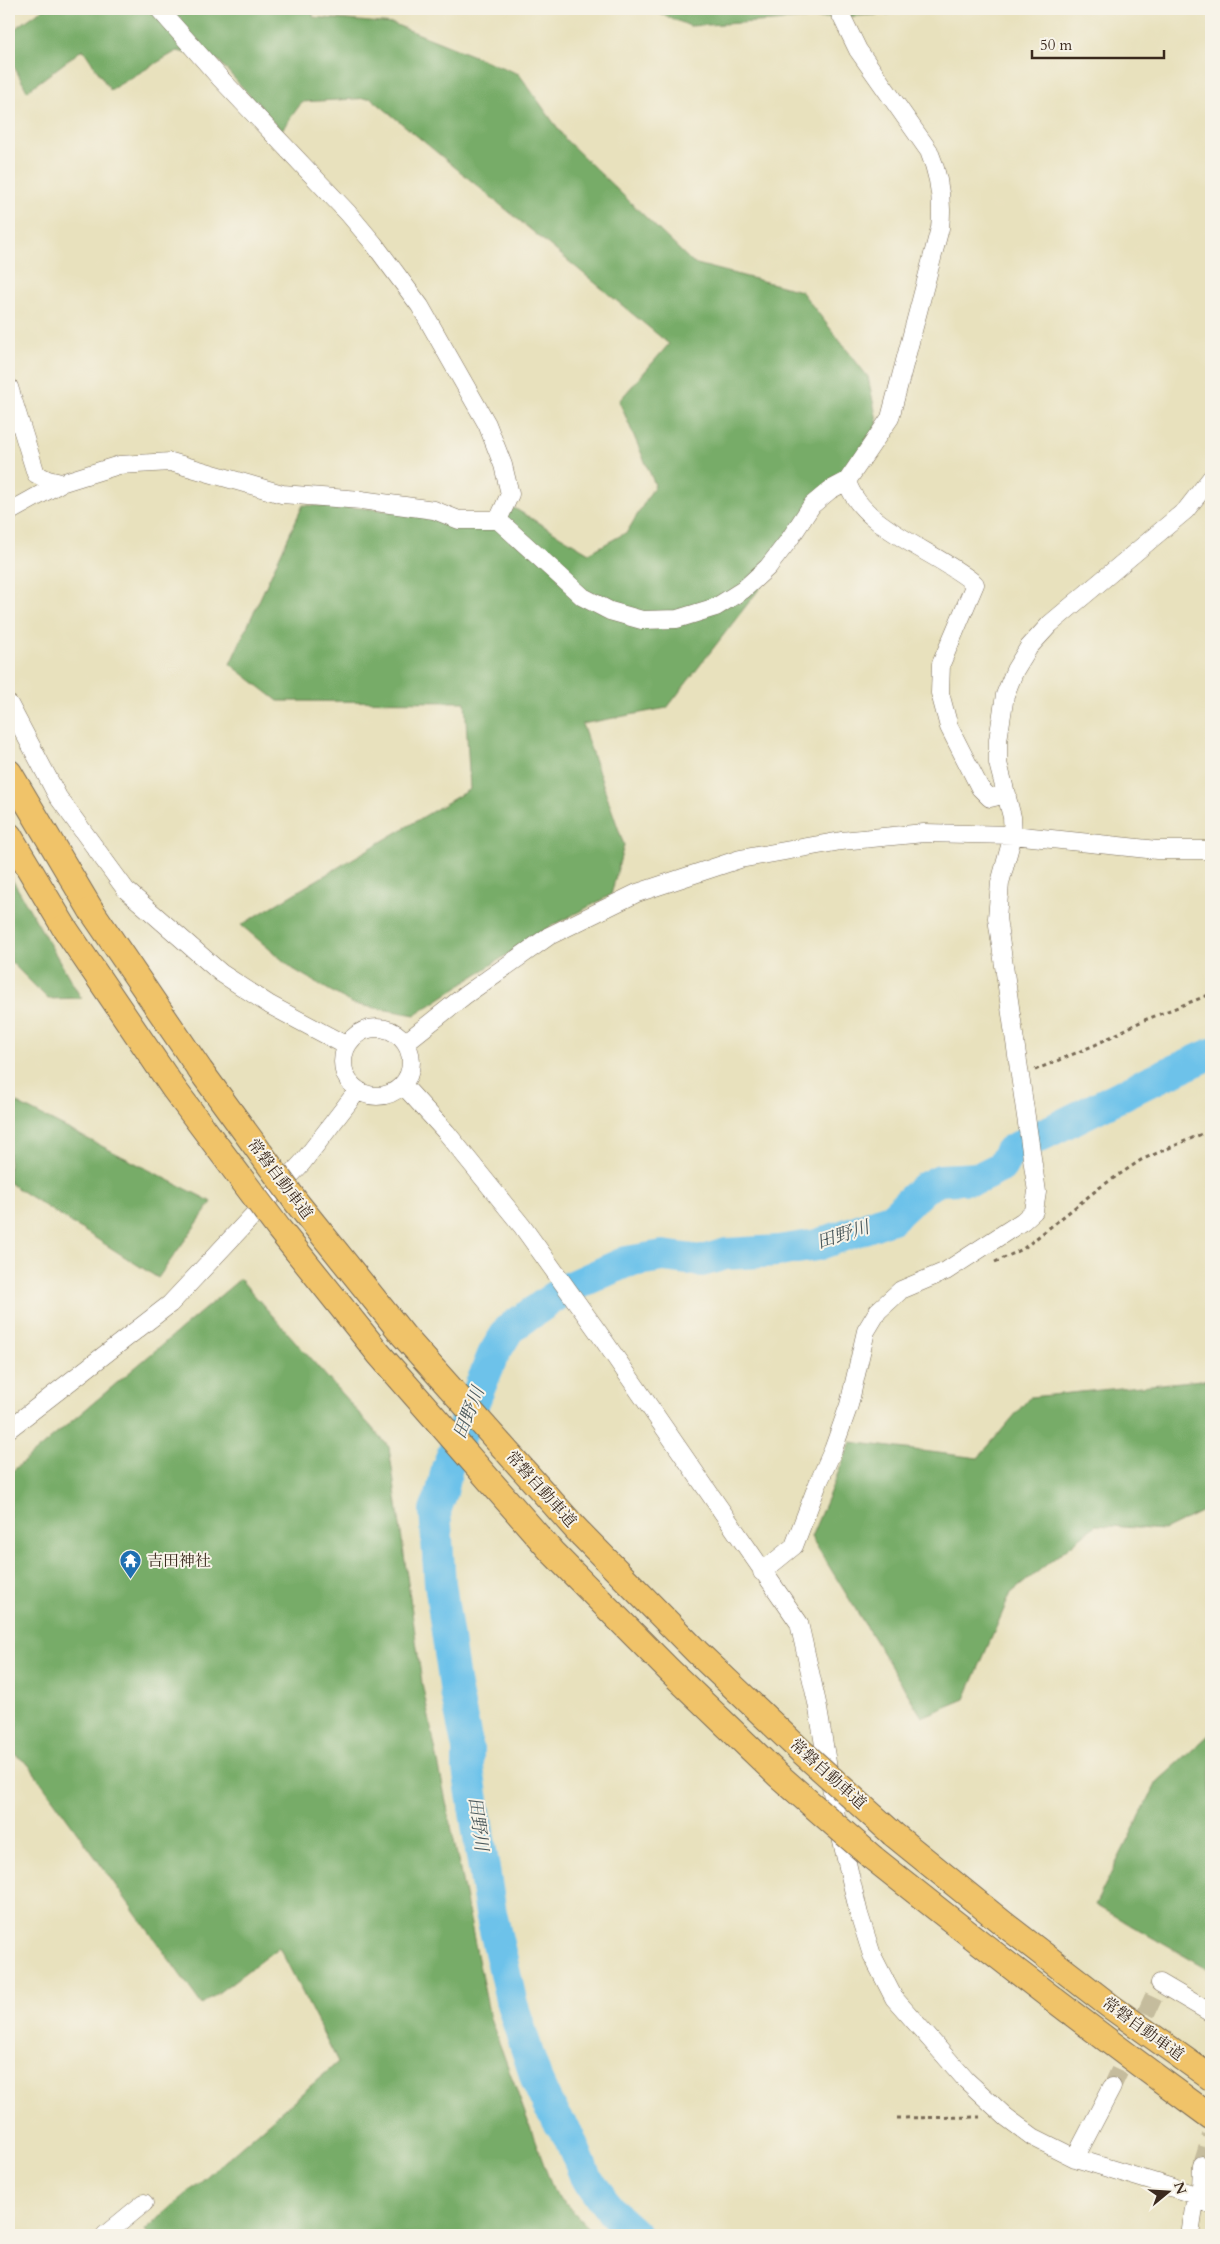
<svg xmlns="http://www.w3.org/2000/svg" width="1220" height="2244" font-family="Cardo,'Noto Serif JP',serif">
	<style>
		.forest { fill: #77ac68; stroke: #596b43 }
		.lines { fill: none; stroke-linecap: round; stroke-linejoin: round }
		.river { stroke: #6dc2ea; stroke-width: 32 }
		.minor-tunnel { stroke: #c5bc9d; stroke-width: 18; stroke-dasharray: 18 9; stroke-linecap: butt }
		.minor-casing { stroke: #786a56; stroke-width: 19 }
		.highway-casing { stroke: #786a56; stroke-width: 27 }
		.path { stroke: #786a56; stroke-width: 3; stroke-dasharray: 4 4; stroke-linecap: butt }
		.minor { stroke: #fff; stroke-width: 18 }
		.highway { stroke: #f0c369; stroke-width: 25 }
		.highway-bridge-casing { stroke: #786a56; stroke-width: 27; stroke-linecap: butt }
		.highway-bridge { stroke: #f0c369; stroke-width: 25 }
		.labels { text-anchor: middle; dominant-baseline: central; stroke-width: 4; stroke-linejoin: round; paint-order: stroke }
		.street-label { font-size: 16px; fill: #3b2a1e; stroke: #f7f3e8 }
		.poi-label { font-size: 16px; fill: #3b2a1e; stroke: #f7f3e8; text-anchor: start }
		.water-label { font-size: 18px; font-style: italic; fill: #4a585b; stroke: #f7f3e8 }
	</style>
	<rect width="100%" height="100%" fill="#f7f3e8"/>
	<filter id="ink" filterUnits="userSpaceOnUse"><feTurbulence type="fractalNoise" baseFrequency=".02" numOctaves="2"/><feDisplacementMap in="SourceGraphic" scale="10" xChannelSelector="R" yChannelSelector="G"/><feConvolveMatrix kernelMatrix="1 2 1 2 8 2 1 2 1" color-interpolation-filters="sRGB"/></filter>
	<filter id="wash" filterUnits="userSpaceOnUse"><feTurbulence type="fractalNoise" baseFrequency=".0096" numOctaves="4" result="noise"/><feDisplacementMap in="SourceGraphic" scale="20" xChannelSelector="R" yChannelSelector="G"/><feGaussianBlur stdDeviation="1.12" result="paint"/><feColorMatrix in="noise" values="0 0 0 0 0 0 0 0 0 0 0 0 0 0 0 0 0 1.4 0 .05"/><feComposite in="paint" operator="in"/></filter>
	<g filter="url(#wash)">
		<rect width="100%" height="100%" fill="#e8e1bd"/>
		<!-- forest -->
		<path class="forest" d="M43 9H313V17L394 24 519 74 566 140 693 263 801 291 868 377 879 430 846 477 667 708 582 724 624 845 611 895 546 929 415 1015 353 1004 293 969 241 925 470 789 465 702 278 701 230 664 303 505 362 508 430 515 489 528 514 508 589 553 627 532 655 485 619 401 669 344 371 98 302 102 281 131 218 60 177 51 110 90 83 49 27 91 9 57V33Z
			M649 9H902L889 14 690 26Z
			M9 874 81 998H82L48 999 9 960Z
			M9 1099 212 1202 158 1278 9 1183Z
			M240 1279 389 1447 422 1683 490 2018 554 2192 596 2235H149L145 2230 338 2062 279 1947 202 2005 28 1764 9 1750V1474Z
			M1211 1379V1507L1164 1530 1096 1525 1011 1593 965 1699 922 1717 811 1537 851 1442 978 1458 1030 1397Z
			M1211 1733V1971L1095 1905 1157 1782Z"/>
		<g class="lines">
			<!-- river -->
			<path class="river" d="M636 2235 617 2218 586 2178 570 2139 548 2105 537 2081 512 2004 491 1913 468 1769V1749L455 1687 440 1583 435 1511 442 1492 447 1468 493 1355 509 1329 566 1289 626 1262 663 1256 702 1261 726 1254 778 1251 817 1245 892 1218 924 1188 940 1180 979 1178 1001 1167 1010 1151 1146 1083 1211 1054"/>
		</g>
	</g>
	<g filter="url(#ink)">
		<g class="lines">
			<!-- minor-tunnel -->
			<path class="minor-tunnel" d="M1112 2087 1160 1983
				M1202 2165 1211 2136"/>
			<defs>
				<path id="minor" d="M159 9 220 78 348 213 374 244 420 306 487 424 503 465 510 494 498 520
					M9 387 36 474 48 480 61 483
					M847 481C860 528 939 552 975 584L941 664 940 693 949 727 980 788 990 798 1007 794
					M9 512 61 483 119 465 171 462 282 494 361 500 434 510 459 520H498L583 597 610 611 642 620 677 619 716 607 743 590 768 567 789 540 812 505 830 490 847 481 890 418 940 228C943 202 939 175 929 151L858 50 838 9
					M9 704 58 797 126 890 221 973 270 1005 347 1046
					M343 1062a34 34 0 1 1 68 0a34 34 0 1 1-68 0Z
					M405 1043 464 996 549 936 637 893 740 859 841 841 924 833 1013 835 1157 850H1211
					M403 1085 446 1132 522 1226 598 1332 799 1623 817 1703 836 1816 859 1914 872 1955 894 1998 966 2080 1006 2117 1033 2137 1075 2158 1196 2195 1211 2205
					M9 1429 170 1304 302 1163 358 1090
					M762 1572 794 1546 817 1486 833 1450 849 1405 866 1331 878 1311 901 1290 946 1271 1023 1221 1034 1211 1037 1192 997 918 1000 883 1013 835 1012 817 998 763V740L1005 695 1015 670 1029 647 1050 624 1186 510 1211 478
					M1160 1983 1211 2013
					M1075 2158 1112 2087
					M105 2235 144 2203
					M1190 2235 1196 2195 1201 2189 1202 2165"/>
				<path id="highway" d="M9 772 91 910
					M9 835 64 927
					M893 1834 1004 1924 1110 2006 1211 2078
					M873 1858C984 1947 1096 2033 1211 2117"/>
			</defs>
			<!-- minor casing -->
			<use href="#minor" class="minor-casing"/>
			<!-- highway casing -->
			<use href="#highway" class="highway-casing"/>
			<!-- path -->
			<path class="path" d="M1035 1070 1095 1045 1142 1021 1211 994
				M995 1262 1023 1249 1099 1188 1141 1160 1211 1130
				M897 2118 980 2117"/>
			<!-- minor -->
			<use href="#minor" class="minor"/>
			<!-- highway -->
			<use href="#highway" class="highway"/>
			<defs>
				<path id="highway-bridge" d="M91 910 200 1070 297 1203 403 1335 576 1529 697 1652 802 1752 893 1834
					M64 927 174 1089 279 1229 379 1354 552 1552 669 1670 778 1775 873 1858"/>
			</defs>
			<!-- highway-bridge casing -->
			<use href="#highway-bridge" class="highway-bridge-casing"/>
			<!-- highway-bridge -->
			<use href="#highway-bridge" class="highway-bridge"/>
		</g>
	</g>
	<!-- icons -->
	<defs>
		<symbol id="temple-pin" viewBox="-11 -11 22 30"><path d="M0 17L-7.5 6A9.5 9.5 0 1 1 7.5 6Z" fill="#1f6fb2" stroke="#f7f3e8"/><path d="M0-6L5-2H3V0L6.5 2.5H4V6H1.5V3h-3V6H-4V2.5H-6.5L-3 0V-2H-5Z" fill="#fff"/></symbol>
	</defs>
	<g fill-rule="evenodd">
		<use href="#temple-pin" x="118" y="1548" width="25" height="34"/>
	</g>
	<g class="labels">
		<!-- street labels -->
		<g class="street-label">
			<text transform="translate(280 1179) rotate(53)">常磐自動車道</text>
			<text transform="translate(541 1489) rotate(48)">常磐自動車道</text>
			<text transform="translate(828 1774) rotate(42)">常磐自動車道</text>
			<text transform="translate(1143 2029) rotate(36)">常磐自動車道</text>
		</g>
		<!-- poi labels -->
		<g class="poi-label">
			<text x="147" y="1561">吉田神社</text>
		</g>
		<!-- water labels -->
		<g class="water-label">
			<text transform="translate(843 1235) rotate(-18)">田野川</text>
			<text transform="translate(469 1413) rotate(-68)">田野川</text>
			<text transform="translate(478 1824) rotate(83)">田野川</text>
		</g>
	</g>
	<!-- margin -->
	<rect width="1220" height="2244" fill="none" stroke="#f7f3e8" stroke-width="30"/>
	<!-- north arrow -->
	<g transform="translate(1168 2192) rotate(72)" stroke="#f7f3e8" stroke-width="4" paint-order="stroke">
	<path d="M0-4L9 19L0 12L-9 19Z" fill="#3b2a1e"/>
	<text y="-8" font-size="14" font-weight="bold" text-anchor="middle" fill="#3b2a1e">N</text>
	</g>
	<!-- scale -->
	<path d="M1032 50v8h132v-8" fill="none" stroke="#3b2a1e" stroke-width="2.5"/>
	<text x="1040" y="50" font-size="15" fill="#3b2a1e" stroke="#f7f3e8" stroke-width="4" paint-order="stroke">50 m</text>
</svg>
